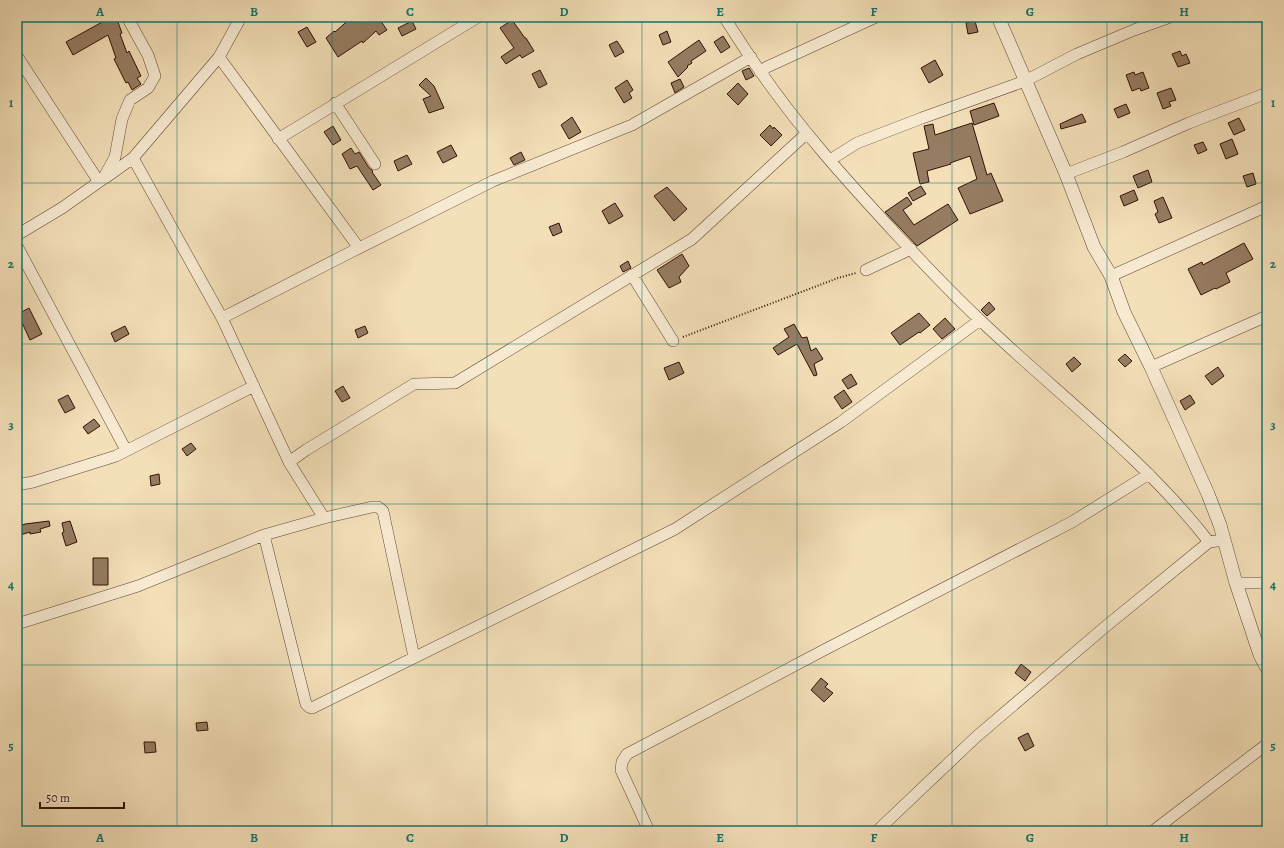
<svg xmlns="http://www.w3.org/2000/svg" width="1284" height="848" font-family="Alegreya,serif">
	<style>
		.building { fill: #967c62; stroke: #311105 }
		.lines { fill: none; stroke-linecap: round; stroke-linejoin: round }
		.minor-casing { stroke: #624432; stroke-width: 12 }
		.tertiary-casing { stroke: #624432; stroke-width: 14 }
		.path { stroke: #311105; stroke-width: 2; stroke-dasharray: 1 2; stroke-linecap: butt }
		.minor { stroke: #f7ead1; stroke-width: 11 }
		.tertiary { stroke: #f7ead1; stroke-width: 13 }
		.grid { fill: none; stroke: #0f766e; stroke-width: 1; stroke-opacity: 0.55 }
		.neatline { fill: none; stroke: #0f766e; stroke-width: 1.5 }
		.grid-label { font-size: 13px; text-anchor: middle; font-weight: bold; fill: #0f766e }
	</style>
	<rect width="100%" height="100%" fill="#f3dfb8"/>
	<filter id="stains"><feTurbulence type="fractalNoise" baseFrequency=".005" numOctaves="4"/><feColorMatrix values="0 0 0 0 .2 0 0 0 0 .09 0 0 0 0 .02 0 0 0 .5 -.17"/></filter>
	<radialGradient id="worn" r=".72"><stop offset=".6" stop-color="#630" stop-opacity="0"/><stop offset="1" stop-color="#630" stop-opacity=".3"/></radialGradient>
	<!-- building -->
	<path class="building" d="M101 17H116L122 33 120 34 127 53 129 51 141 76 137 78 141 84 132 90 128 82 126 83 114 59 116 58 108 35 73 55 66 42 104 21Z
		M352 17H374L378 21 380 20 387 30 379 35 376 31 363 43 362 41 338 57 326 38 334 31 335 32Z
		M512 20 525 38H526L534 51 522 58 520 55 506 64 501 57 514 48 500 28Z
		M412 21 416 29 402 36 398 28Z
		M975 21 978 32 968 34 966 23Z
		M307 27 316 42 307 47 298 32Z
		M667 31 671 42 663 45 659 35Z
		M723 36 730 47 721 53 714 42Z
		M699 40 706 51 691 61 692 63 687 66 688 67 678 77 668 62Z
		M617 41 624 52 615 57 609 45Z
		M1180 51 1182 56 1186 54 1190 63 1178 67 1172 54Z
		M935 60 943 75 929 83 921 68Z
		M749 68 754 76 746 80 742 71Z
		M540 70 547 84 539 88 532 74Z
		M1134 72 1135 75 1143 72 1149 88 1141 91 1140 88 1132 91 1126 75Z
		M426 78 434 86 444 108 429 113 423 99 431 96 419 85Z
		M680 79 684 87 675 93 671 83Z
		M627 80 633 90 629 93 632 98 624 103 615 88Z
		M738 83 748 94 738 105 727 94Z
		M1171 88 1176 100 1169 102 1171 106 1163 109 1157 93Z
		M994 103 999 116 974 125 970 111Z
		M1126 104 1130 113 1118 118 1114 109Z
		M1082 114 1086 122 1061 129 1060 124Z
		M572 117 581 132 569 139 561 125Z
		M1239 118 1245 130 1234 135 1228 123Z
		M972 123 987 175 991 173 1003 201 970 214 958 188 977 179 970 156 950 163 951 164 927 171 929 182 920 184 913 153 929 149 924 126 933 124 935 135Z
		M770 125 773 129 774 127 782 135 771 146 760 135Z
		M333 126 341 140 333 145 324 132Z
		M1232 139 1238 154 1226 159 1220 144Z
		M1203 142 1207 150 1198 154 1194 145Z
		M451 145 457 156 443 163 437 152Z
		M351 148 355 154 359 152 369 168 373 171 372 172 381 185 373 190 357 166 350 169 342 154Z
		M521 152 525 160 514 165 510 158Z
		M407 155 412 164 398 171 394 161Z
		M1148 170 1152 182 1138 188 1133 176Z
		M1253 173 1256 184 1247 187 1243 176Z
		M921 186 926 194 913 201 908 193Z
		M667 187 687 209 674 221 654 196Z
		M1134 190 1138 200 1124 206 1120 196Z
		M907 197 912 204 903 210 914 225 948 204 958 220 917 246 885 212Z
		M1163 197 1172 218 1159 223 1155 214 1158 212 1154 201Z
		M615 203 623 216 609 224 602 211Z
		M559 223 562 232 553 236 549 227Z
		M1244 243 1253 259 1226 273 1230 282 1216 289 1215 288 1201 295 1188 269 1202 262 1203 265Z
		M682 254 689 266 679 277 681 282 669 288 657 270Z
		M628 261 631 268 623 272 620 266Z
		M989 302 995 309 987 316 981 310Z
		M29 308 42 334 30 340 18 314Z
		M919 313 930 325 920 333 919 332 900 345 891 333Z
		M945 318 955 329 942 339 933 329Z
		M794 324 802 338 807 337 811 351 816 348 823 359 814 364 817 375 814 376 797 344 778 355 773 348 789 337 784 329Z
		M125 326 129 334 115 342 111 333Z
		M365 326 368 333 358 338 355 330Z
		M1125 354 1132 361 1125 367 1118 360Z
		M1074 357 1081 364 1072 372 1066 364Z
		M679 362 684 373 669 380 664 368Z
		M1218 367 1224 376 1212 385 1205 376Z
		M851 374 857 384 848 389 842 380Z
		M343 386 350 398 342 402 335 391Z
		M844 390 852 402 842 409 834 397Z
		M68 395 75 408 65 413 58 400Z
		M1190 395 1195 403 1185 410 1180 401Z
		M94 419 100 426 88 434 83 427Z
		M191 443 196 449 187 456 182 449Z
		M159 474 160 484 151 486 150 476Z
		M49 521 50 526 40 529 41 532 30 534V532L17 536V527L25 524Z
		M70 521 77 542 66 546 62 533 64 532 62 523Z
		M93 558H108V585H93Z
		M1021 664 1031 672 1025 681 1015 673Z
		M821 678 828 684 825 687 833 693 824 702 811 690Z
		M207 722 208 730 197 731 196 723Z
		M1028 733 1034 746 1025 751 1018 738Z
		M144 742H155L156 752 145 753Z"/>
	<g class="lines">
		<defs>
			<path id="minor" d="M724 17C736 35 747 53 760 71 800 129 848 182 896 234 923 263 950 292 979 319 1056 393 1143 457 1209 542L1224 540
				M17 56 99 182
				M219 57 359 248
				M760 72 767 67 876 17
				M335 103 375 164
				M278 139 478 17
				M133 158 222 318 289 462 324 518
				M830 160 857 143 922 118 1025 81 1077 54 1134 30 1170 17
				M1066 174 1123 152 1189 123 1267 93
				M105 178 133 158 219 57 241 17
				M17 235 62 208 103 179 115 157 122 119 130 100 148 88 155 76 148 55 127 17
				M17 246 126 450
				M866 270 911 249
				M632 275 673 341
				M1111 276 1267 206
				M222 318 349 253 493 181 632 125 751 57
				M1151 367 1267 316
				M289 462 306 450 414 384 455 383 692 239 807 133
				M17 485 33 482 116 456 254 386
				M264 535 306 704 309 707 312 708 675 529 841 422 980 320
				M1236 583H1267
				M17 624 138 586 264 535 324 518 372 507H378L383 511 414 657
				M649 831 621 770 622 762 627 754 824 650 1072 522 1149 474
				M877 831 976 737 1105 627 1209 542
				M1153 831 1267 744"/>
			<path id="tertiary" d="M998 17 1066 174 1094 247 1111 276 1124 312 1151 367 1208 494 1220 525 1236 583 1260 655 1267 668"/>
		</defs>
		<!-- minor casing -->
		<use href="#minor" class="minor-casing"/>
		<!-- tertiary casing -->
		<use href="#tertiary" class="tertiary-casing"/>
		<!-- path -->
		<path class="path" d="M683 337 838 278 856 273"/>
		<!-- minor -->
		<use href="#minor" class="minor"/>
		<!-- tertiary -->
		<use href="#tertiary" class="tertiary"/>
	</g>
	<!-- grid -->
	<path class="grid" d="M177 17V831M332 17V831M487 17V831M642 17V831M797 17V831M952 17V831M1107 17V831M17 183H1267M17 344H1267M17 504H1267M17 665H1267"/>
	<!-- margin -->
	<rect width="1284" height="848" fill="none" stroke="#f3dfb8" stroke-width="44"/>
	<!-- scale -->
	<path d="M40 802v6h84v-6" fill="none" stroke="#311105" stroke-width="2"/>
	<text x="46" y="802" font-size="12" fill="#311105" stroke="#f7ead1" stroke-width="3" paint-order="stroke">50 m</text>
	<rect x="22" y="22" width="1240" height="804" class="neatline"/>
	<g class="grid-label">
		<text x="100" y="16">A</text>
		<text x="254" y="16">B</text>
		<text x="410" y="16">C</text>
		<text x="564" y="16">D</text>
		<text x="720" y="16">E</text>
		<text x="874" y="16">F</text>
		<text x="1030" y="16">G</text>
		<text x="1184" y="16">H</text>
		<text x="11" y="107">1</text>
		<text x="1273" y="107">1</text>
		<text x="11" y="268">2</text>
		<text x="1273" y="268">2</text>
		<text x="11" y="429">3</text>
		<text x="1273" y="429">3</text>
		<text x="11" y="589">4</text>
		<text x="1273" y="589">4</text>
		<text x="11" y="750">5</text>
		<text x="1273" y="750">5</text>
		<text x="100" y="842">A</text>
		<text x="254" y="842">B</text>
		<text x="410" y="842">C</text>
		<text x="564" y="842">D</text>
		<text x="720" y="842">E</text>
		<text x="874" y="842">F</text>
		<text x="1030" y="842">G</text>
		<text x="1184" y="842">H</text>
	</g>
	<rect width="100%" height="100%" filter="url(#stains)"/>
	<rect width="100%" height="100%" fill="url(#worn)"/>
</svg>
